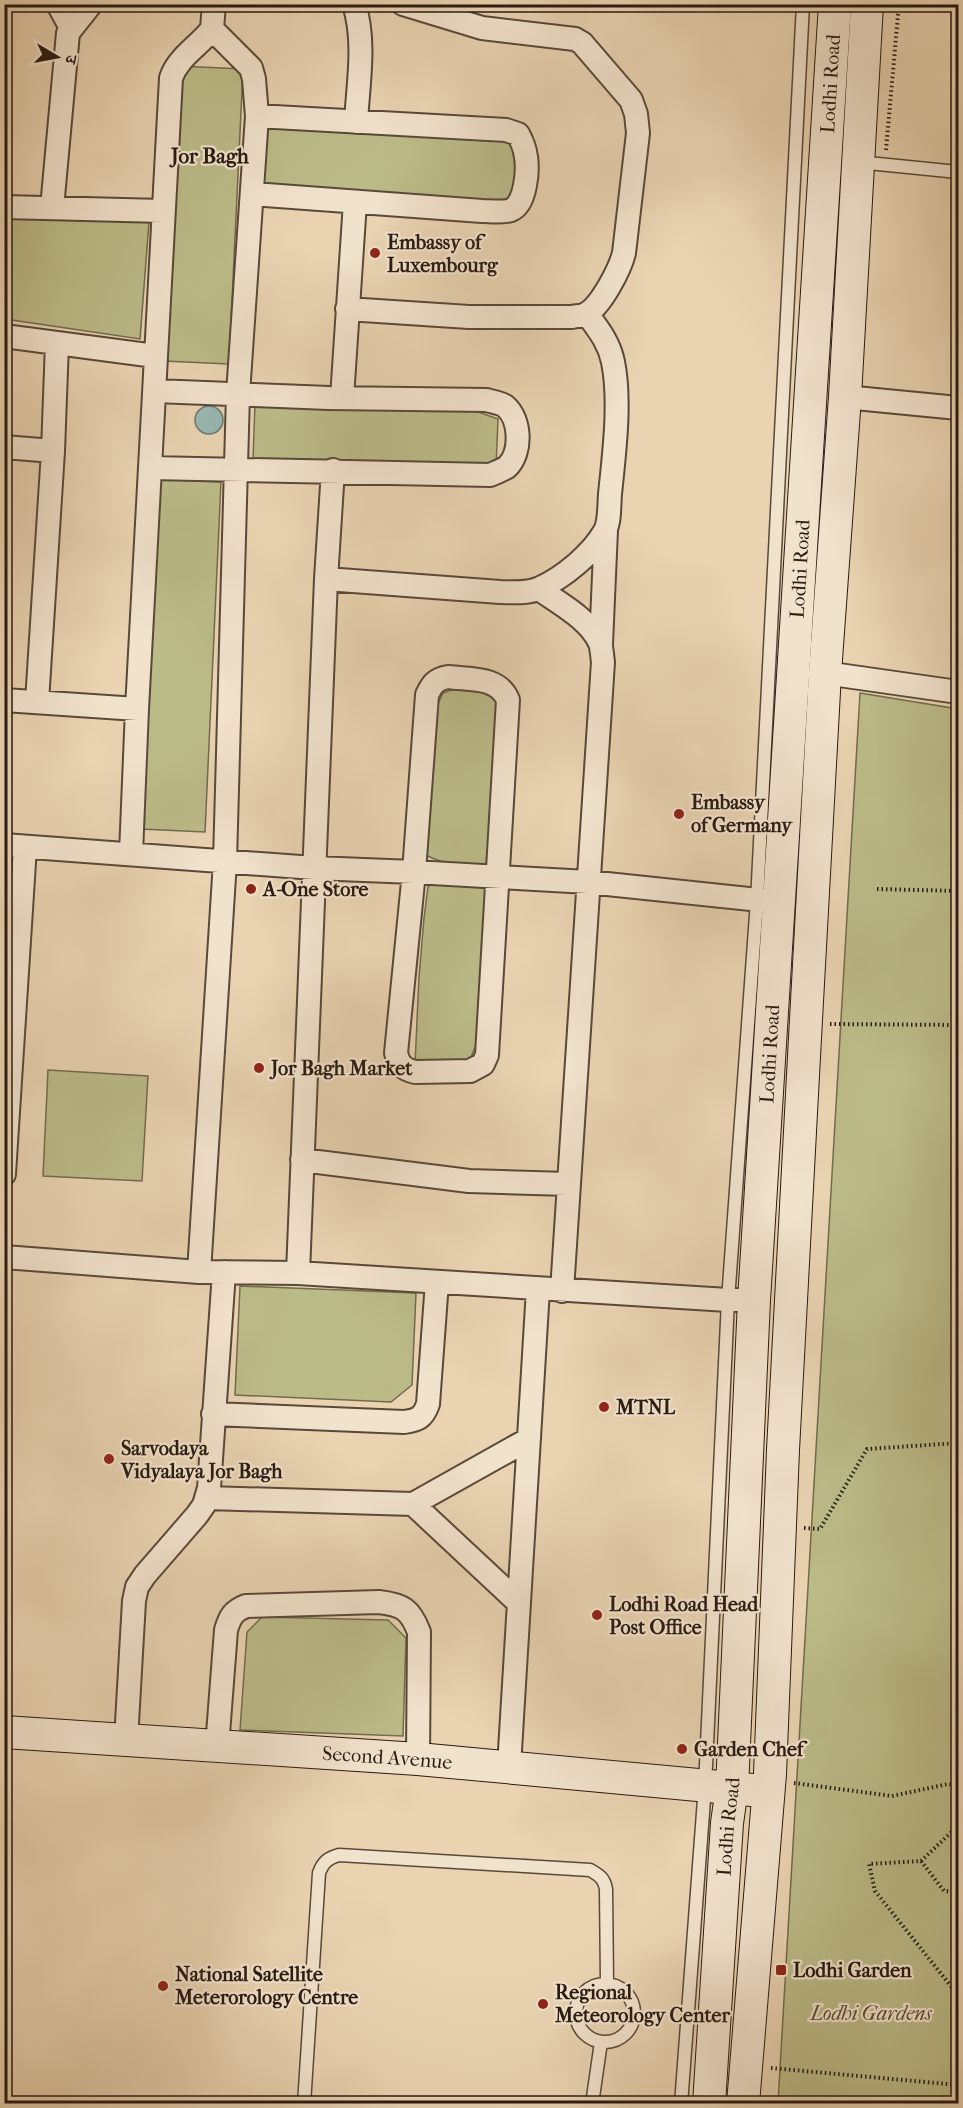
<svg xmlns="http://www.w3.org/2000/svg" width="963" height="2108" font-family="'IM FELL French Canon','Noto Serif Devanagari',serif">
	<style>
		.green { fill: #bb8; stroke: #726b4d; stroke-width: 1.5 }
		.water { fill: #99b7b2; stroke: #6c7972; stroke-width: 1.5 }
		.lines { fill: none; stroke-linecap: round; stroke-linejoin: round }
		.lane-casing { stroke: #59493a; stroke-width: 15 }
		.street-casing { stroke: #59493a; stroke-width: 26 }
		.secondary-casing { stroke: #291b12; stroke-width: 34 }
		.path { stroke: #291b12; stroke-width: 4; stroke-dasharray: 1.5 3; stroke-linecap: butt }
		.lane { stroke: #f1e2cc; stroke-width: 12 }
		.street { stroke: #f1e2cc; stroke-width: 22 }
		.secondary { stroke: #f1e2cc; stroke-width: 32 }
		.poi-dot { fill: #8f2418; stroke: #f1e2cc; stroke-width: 2 }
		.labels { text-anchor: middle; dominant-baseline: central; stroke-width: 4.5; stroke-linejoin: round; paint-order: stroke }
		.street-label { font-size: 20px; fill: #291b12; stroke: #f1e2cc }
		.poi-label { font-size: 20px; font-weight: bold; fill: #291b12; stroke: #f1e2cc; text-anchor: start }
		.park-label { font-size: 20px; font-style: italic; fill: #554b35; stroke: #f1e2cc }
		.neighbourhood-label { font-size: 21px; font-weight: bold; fill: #291b12; stroke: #f1e2cc }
	</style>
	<rect width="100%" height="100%" fill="#e9d3b1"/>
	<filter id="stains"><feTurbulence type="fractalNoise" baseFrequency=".00333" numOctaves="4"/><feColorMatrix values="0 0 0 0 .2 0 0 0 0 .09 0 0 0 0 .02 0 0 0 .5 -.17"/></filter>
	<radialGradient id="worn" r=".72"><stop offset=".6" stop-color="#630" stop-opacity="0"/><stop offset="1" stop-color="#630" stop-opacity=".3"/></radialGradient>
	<!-- green -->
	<path class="green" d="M179 66 243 69 229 364 164 361Z
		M266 123 511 137 519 169 509 203 259 189Z
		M4 218 149 222 140 339 5 319Z
		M255 403 470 409 498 419 496 467 253 460Z
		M157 479 221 482 205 832 141 829Z
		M470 688 500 699 490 866C467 866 446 866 426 855L435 710 443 693 454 689Z
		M860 693 958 709V2103H778Z
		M435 881 463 883 484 888 489 904 477 1042 468 1065 415 1064 419 977 424 918 428 887Z
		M48 1070 148 1076 142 1181 43 1176Z
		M240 1286 416 1293 412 1385 391 1402 235 1395Z
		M262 1617 388 1620 406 1638 403 1736 240 1730 247 1632Z"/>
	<!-- water -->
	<path class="water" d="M195 420a14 14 0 1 1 28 0a14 14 0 1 1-28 0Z"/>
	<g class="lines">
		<defs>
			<path id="lane" d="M858 162 958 172
				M576 2013a29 29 0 1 1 58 0a29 29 0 1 1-58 0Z
				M304 2104 319 1873C323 1862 328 1858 339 1855L590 1870C599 1875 604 1878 606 1889L607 1983
				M592 2104 601 2042
				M681 2104 705 1786 728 1300 757 901 803 4"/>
			<path id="street" d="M58 4 71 28
				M354 4C366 42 358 84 356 122
				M252 194 482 211C490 211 503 213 511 210 526 204 528 170 526 157 525 149 522 141 518 134L506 130 257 116
				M4 207 163 211
				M52 208 68 33 91 4
				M347 309 469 317H572C576 316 583 316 586 314 601 306 620 269 624 253L638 133 636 114 631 100 582 43 575 39 482 28 403 4
				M4 336 155 356
				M845 397 958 408
				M342 398 355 202
				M4 447 53 451
				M151 468 490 475C495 473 502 470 507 467 522 453 521 419 505 406 501 403 493 402 487 400L329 398 155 391
				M326 579 333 470
				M539 589C560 604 589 619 600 643 602 649 602 656 603 662L562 1291
				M601 644 606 530
				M825 673 958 692
				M448 677C471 680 498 676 508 700L487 1055 483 1064 470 1071 415 1072C403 1069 399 1065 396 1053L414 872 427 695C432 684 436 679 448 677Z
				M4 700 137 709
				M37 702 53 451 57 343
				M4 845 314 868 414 872 588 882 778 902
				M131 854 137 709 171 78C178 57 199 46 212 29L214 4
				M302 1160 469 1181 568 1184
				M4 1174 25 847
				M4 1257 199 1272 298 1273 728 1300H754
				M199 1272 225 861 238 394 257 116 254 79 251 68 212 29
				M298 1273 326 579 500 592C513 592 528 594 540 588 564 577 592 554 605 531 610 521 609 506 610 494 614 455 621 401 613 362 609 342 598 329 587 314
				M213 1414 404 1422C418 1420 423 1418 428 1404L437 1282
				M207 1498 413 1504 519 1603
				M413 1504 529 1439
				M126 1740 134 1601 137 1587 145 1575 197 1515 204 1505 209 1488 224 1272
				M217 1747 226 1630C230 1617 233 1611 246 1606L379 1602C403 1605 410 1609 419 1632L418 1759
				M509 1767 538 1289"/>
			<g id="secondary">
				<path id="s1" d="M4 1732 418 1759 752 1790"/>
				<path id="s2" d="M709 2104 727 1823 732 1788 754 1300 835 4"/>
				<path d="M743 2104 770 1774 783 1450 805 1038 825 673 845 397 867 4"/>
			</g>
		</defs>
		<!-- lane casing -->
		<use href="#lane" class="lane-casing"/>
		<!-- street casing -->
		<use href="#street" class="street-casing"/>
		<!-- secondary casing -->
		<use href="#secondary" class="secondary-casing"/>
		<!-- path -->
		<path class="path" d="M886 150 899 4
			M877 889 958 891
			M830 1024 958 1025
			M804 1528 820 1529 867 1449 958 1443
			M794 1783 892 1796 948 1784 958 1785
			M958 1826 921 1861 869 1864 875 1891 958 1995
			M921 1861 944 1891 958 1892
			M771 2068 958 2085"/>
		<!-- lane -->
		<use href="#lane" class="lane"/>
		<!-- street -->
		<use href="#street" class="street"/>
		<!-- secondary -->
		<use href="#secondary" class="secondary"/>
	</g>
	<!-- markers -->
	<g class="poi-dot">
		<circle cx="375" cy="253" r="6"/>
		<circle cx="679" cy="814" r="6"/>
		<circle cx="251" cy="889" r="6"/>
		<circle cx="259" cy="1068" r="6"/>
		<circle cx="604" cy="1407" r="6"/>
		<circle cx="109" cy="1459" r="6"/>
		<circle cx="597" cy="1615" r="6"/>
		<circle cx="682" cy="1749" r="6"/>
		<rect x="775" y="1964" width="12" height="12" rx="3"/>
		<circle cx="163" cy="1986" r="6"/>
		<circle cx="543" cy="2004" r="6"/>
	</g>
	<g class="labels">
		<!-- street labels -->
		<g class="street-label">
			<text stroke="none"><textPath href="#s2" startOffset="2024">Lodhi Road</textPath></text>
			<text stroke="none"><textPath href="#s2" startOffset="1538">Lodhi Road</textPath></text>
			<text stroke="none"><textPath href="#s2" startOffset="1052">Lodhi Road</textPath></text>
			<text stroke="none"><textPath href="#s1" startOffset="384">Second Avenue</textPath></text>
			<text stroke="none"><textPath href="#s2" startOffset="278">Lodhi Road</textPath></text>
		</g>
		<!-- poi labels -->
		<g class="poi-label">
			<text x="387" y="242">Embassy of<tspan x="387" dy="23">Luxembourg</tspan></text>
			<text x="691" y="802">Embassy<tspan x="691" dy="23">of Germany</tspan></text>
			<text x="263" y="889">A-One Store</text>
			<text x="271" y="1068">Jor Bagh Market</text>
			<text x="616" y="1407">MTNL</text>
			<text x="121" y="1448">Sarvodaya<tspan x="121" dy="23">Vidyalaya Jor Bagh</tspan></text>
			<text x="609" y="1604">Lodhi Road Head<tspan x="609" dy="23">Post Office</tspan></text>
			<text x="694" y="1749">Garden Chef</text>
			<text x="793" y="1970">Lodhi Garden</text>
			<text x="175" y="1974">National Satellite<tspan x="175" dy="23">Meterorology Centre</tspan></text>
			<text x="555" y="1992">Regional<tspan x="555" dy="23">Meteorology Center</tspan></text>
		</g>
		<!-- park labels -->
		<g class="park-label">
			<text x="871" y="2013">Lodhi Gardens</text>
		</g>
		<!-- neighbourhood labels -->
		<g class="neighbourhood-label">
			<text x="210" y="156">Jor Bagh</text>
		</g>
	</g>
	<!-- margin -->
	<rect width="963" height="2108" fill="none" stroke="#e9d3b1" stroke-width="24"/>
	<rect x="6" y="6" width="951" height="2096" fill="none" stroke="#291b12" stroke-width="3"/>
	<rect x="12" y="12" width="939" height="2084" fill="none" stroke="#291b12" stroke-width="1.5"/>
	<!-- north arrow -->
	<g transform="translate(57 57) rotate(100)" stroke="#f1e2cc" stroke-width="4.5" paint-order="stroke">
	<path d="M0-4.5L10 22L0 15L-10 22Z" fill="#291b12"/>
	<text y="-9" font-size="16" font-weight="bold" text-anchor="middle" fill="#291b12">उ</text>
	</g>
	<rect width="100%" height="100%" filter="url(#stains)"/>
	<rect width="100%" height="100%" fill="url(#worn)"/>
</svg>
